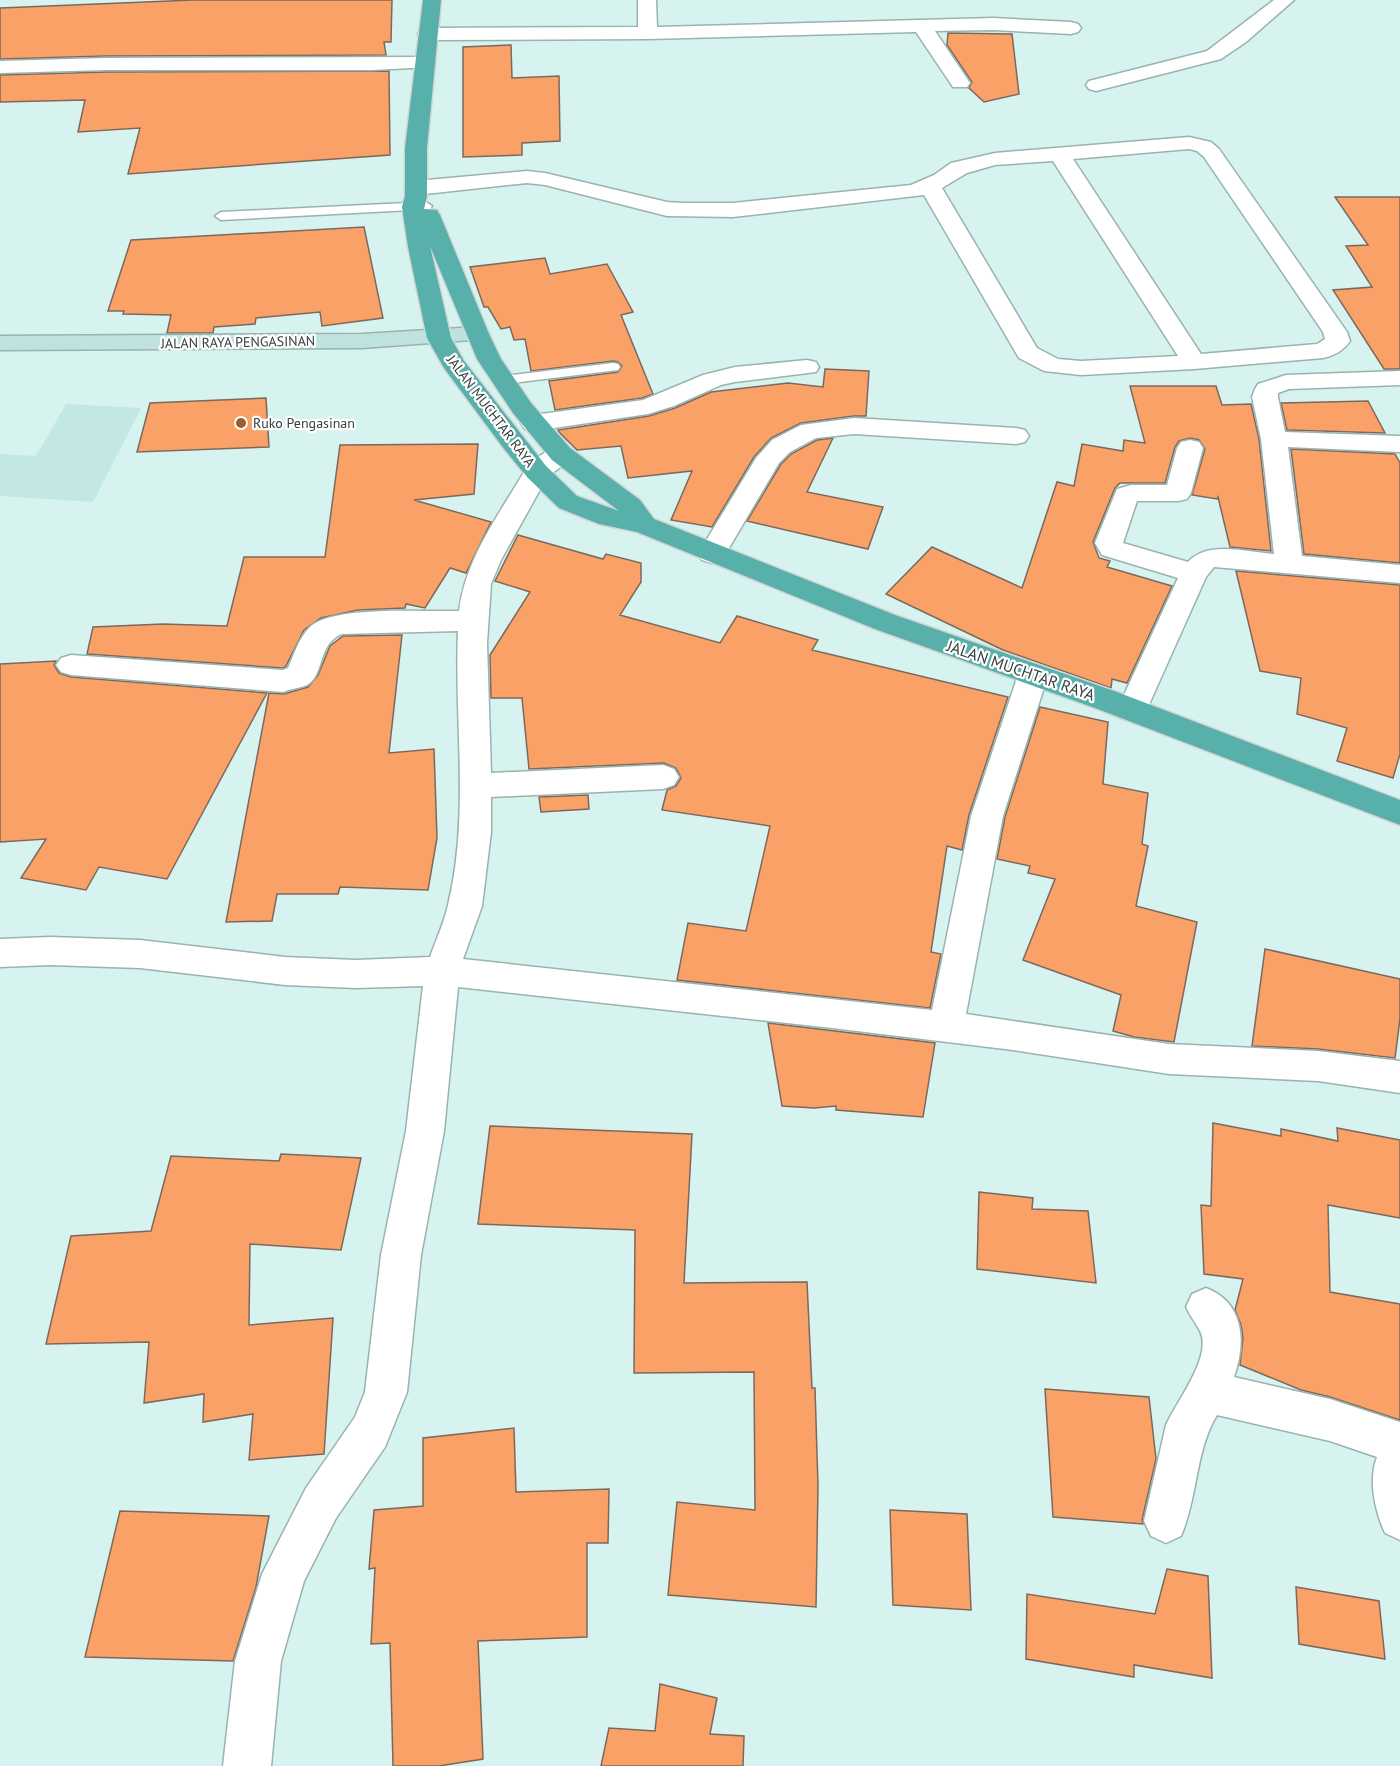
<svg xmlns="http://www.w3.org/2000/svg" width="1400" height="1766" font-family="'PT Sans',sans-serif">
	<style>
		.built { fill: #c3e7e2 }
		.building { fill: #f9a166; stroke: #7c695e; stroke-width: 1.5 }
		.lines { fill: none; stroke-linecap: round; stroke-linejoin: round }
		.service-casing { stroke: #99b3af; stroke-width: 3 }
		.minor-casing { stroke: #99b3af; stroke-width: 3 }
		.secondary-casing { stroke: #99b3af; stroke-width: 3 }
		.trunk-casing { stroke: #d3d5d5; stroke-width: 3 }
		.service { fill: #fff; fill-rule: evenodd }
		.minor { fill: #fff; fill-rule: evenodd }
		.secondary { fill: #c0e2df; fill-rule: evenodd }
		.trunk { fill: #58b0aa; fill-rule: evenodd }
		.poi-dot { fill: #a05d2c; stroke: #fff; stroke-width: 2 }
		.labels { text-anchor: middle; dominant-baseline: central; stroke-width: 4.5; stroke-linejoin: round; paint-order: stroke }
		.far-street-label { font-size: 14px; fill: #35403e; stroke: #fff }
		.far-poi-label { font-size: 14px; fill: #35403e; stroke: #fff; text-anchor: start }
		.street-label { font-size: 16px; fill: #35403e; stroke: #fff }
	</style>
	<rect width="100%" height="100%" fill="#d7f3ef"/>
	<!-- built -->
	<path class="built" d="M66 404 141 408 93 502 0 496V454L36 456Z"/>
	<!-- building -->
	<path class="building" d="M193 0H392L391 42H384L386 55 106 56 0 59V8Z
		M948 33 1012 34 1019 94 984 102 969 88 972 82 947 45Z
		M511 45 512 78 559 76 560 141 522 143V155L463 157V47Z
		M389 71 390 155 128 174 140 128 78 132 85 100 0 102V75L106 72Z
		M1335 197H1400V369H1384L1333 290 1372 287 1346 246 1368 245Z
		M364 227 383 318 322 326 320 312 256 318 255 324 214 327 213 333H167L171 315 123 314 124 311H108L131 240Z
		M545 258 550 274 607 264 633 312 621 315 653 394 642 398 555 410 549 381 618 372 622 366 618 362 613 361 531 371 525 339 514 340 510 327 501 329 488 307H484L470 267Z
		M825 369 869 371 866 416H854L801 423 771 438 754 457 712 527 671 520 692 471 628 478 621 446 577 450 559 432 558 430 649 416 675 408 711 392 788 383 823 387Z
		M1130 386H1216L1222 405 1251 404 1259 439 1271 551 1230 547 1218 497 1217 499 1192 495 1205 449 1199 440 1190 438 1179 441 1175 447 1165 483H1120L1115 488 1093 542 1099 558 1110 561 1107 567 1172 586 1127 683 1112 679 1111 688 1003 650 886 594 932 547 1022 588 1057 482 1074 486 1082 444 1123 451 1124 440 1145 443Z
		M266 398 269 447 137 452 150 403Z
		M1368 401 1385 433 1287 430 1281 403Z
		M833 438 807 492 883 507 868 549 747 521 781 464 791 454 817 440Z
		M478 444 474 494 414 500 491 522 466 573 450 568 425 608 406 604 405 608 358 610 321 618 304 630 286 666 283 668 87 654 93 627 163 624 227 626 244 557H325L340 445Z
		M1291 449 1395 454 1400 463V563L1304 554Z
		M518 535 603 559 606 554 641 563V582L620 615 720 643 737 616 818 640 812 650 1008 697 969 815 962 850 947 846 931 952 941 954 930 1008 677 980 688 923 746 931 770 826 662 810 667 790 676 786 681 778 676 768 664 763 529 769 522 698H491L490 655 530 592 495 581Z
		M1236 571 1400 585V754L1393 778 1337 761 1347 728 1297 714 1301 678 1260 671Z
		M402 635 389 753 434 749 437 838 428 890 340 887 338 894H277L272 921 226 922 269 693 284 694 308 687 318 675 330 646 343 636Z
		M56 661 54 665 59 673 71 677 267 693 167 879 99 867 86 890 21 878 46 839 0 842V664Z
		M1040 707 1108 722 1103 784 1148 793 1142 844 1148 846 1136 906 1197 922 1174 1042 1134 1037 1113 1031 1121 995 1023 960 1055 879 1028 873 1030 866 997 859 1005 817Z
		M588 795 589 809 541 812 539 797Z
		M1265 949 1400 979V1019L1395 1058 1318 1049 1252 1046Z
		M768 1023 935 1043 923 1117 836 1110V1106L814 1108 782 1106Z
		M1213 1123 1281 1136V1129L1338 1141 1337 1128 1400 1140V1218L1328 1205 1330 1292 1400 1304V1420L1330 1397 1301 1390 1240 1365 1243 1338 1241 1325 1235 1310 1243 1279 1204 1274 1201 1205 1211 1206Z
		M490 1126 692 1134 684 1283 807 1282 812 1388H815L818 1486 816 1607 668 1595 677 1502 755 1510 754 1372 634 1373 635 1230 478 1224Z
		M281 1154 361 1158 341 1250 250 1244 249 1325 333 1318 324 1454 249 1460 253 1414 203 1422 204 1394 144 1403 149 1342 46 1344 71 1236 151 1231 171 1156 279 1161Z
		M979 1192 1033 1198 1032 1209 1088 1211 1096 1283 977 1269Z
		M1045 1389 1149 1397 1156 1459 1142 1520 1143 1524 1053 1517Z
		M514 1428 516 1492 609 1489 608 1543H587V1637L478 1641 483 1759 439 1766H393L390 1643 371 1644 375 1568 369 1569 374 1510 423 1506V1438Z
		M890 1510 967 1514 971 1610 893 1605Z
		M120 1511 269 1516 256 1587 233 1661 85 1657Z
		M1167 1569 1208 1576 1212 1678 1134 1665V1677L1026 1659 1027 1594 1155 1614Z
		M1296 1587 1379 1601 1385 1659 1299 1644Z
		M660 1684 717 1698 710 1734 744 1736 743 1766H601L609 1728 655 1731Z"/>
	<g class="lines">
		<defs>
			<path id="service" d="M426 202 432 206 430 209 221 220 215 216 221 212Z
				M613 363 618 364 620 367 618 370 504 384 497 380 504 376Z"/>
			<path id="minor" d="M638 0H656L657 27 993 18 1071 22 1078 24 1081 28 1078 32 1071 34 993 30 935 31 970 83 967 87H953L916 32 648 39 428 40 421 38 418 34 421 30 428 28 638 27Z
				M1274 0H1294L1246 42 1221 59 1096 91 1089 89 1086 85 1089 81 1207 51Z
				M425 57 432 59 435 63 432 67 372 70H106L0 73V61L106 58Z
				M1189 137 1211 142 1219 149 1347 332 1350 341C1344 350 1334 356 1323 358L1194 369 1081 375 1044 371 1019 358 1016 353 924 195 733 217 667 216 545 185 527 183 416 195 408 193 405 188 408 183 416 181 527 171 545 173 667 202 683 203H733L911 185 934 175 951 163 995 153ZM1189 149 1197 151 1204 157 1323 332 1325 339 1317 344 1201 354 1073 159ZM1053 161 1178 356 1081 361 1058 359 1037 348 942 188 967 173 995 165Z
				M807 360 816 362 819 367 816 372 735 382 721 385 674 406 648 414 534 431 525 429 521 423 525 417 534 415 643 400 703 375 735 367Z
				M1400 371V385L1289 389 1278 393V397L1285 432 1400 436V452L1288 447 1302 556 1400 565V583L1214 567 1206 577 1143 718 1132 721 1121 718 1117 710 1178 578 1102 555 1095 543 1117 489 1131 485H1167L1177 448 1181 442 1190 440 1199 442 1203 448 1191 493 1187 499 1178 501H1137L1123 543 1188 562C1207 540 1247 552 1274 554L1261 439 1252 397 1255 389 1258 384 1286 375Z
				M854 418 1016 428 1025 430 1029 436 1025 442 1016 444 854 434 816 438 790 452 779 463 722 560 712 563 702 560 698 554 756 458 772 440 801 425Z
				M561 446 570 448 574 454 570 460 547 477 501 560 491 584 487 643 491 773 663 765 674 769 679 777 674 785 663 789 491 797V832L482 906 463 959 932 1010 971 816 1018 675 1023 668 1033 665 1043 668 1048 675 1003 816 966 1014 1169 1044 1318 1051 1400 1061V1093L1318 1081 1169 1074 1013 1050 832 1028 458 987 444 1131 421 1255 407 1392 385 1447 336 1518 304 1581 281 1661 271 1766H223L235 1661 262 1574 306 1488 355 1417 365 1392 381 1255 406 1131 423 986 356 988 285 985 140 968 50 965 0 967V939L50 937 140 940 285 957 356 960 430 957C436 940 444 923 448 905 470 815 454 722 458 631L342 634C317 644 325 675 307 685 300 688 290 689 283 692L71 675 61 672 56 665 61 658 71 655 283 670 288 668C294 654 299 638 310 627 333 605 425 612 459 611 465 560 498 516 524 472 532 460 547 449 561 446Z
				M1206 1288C1245 1303 1246 1343 1234 1377L1330 1399 1400 1422V1540L1385 1533C1375 1511 1368 1480 1377 1457L1330 1441 1217 1415C1195 1451 1198 1497 1181 1536L1166 1543 1151 1536 1144 1521 1166 1425C1176 1402 1213 1356 1200 1331 1196 1323 1190 1316 1186 1307L1192 1294Z"/>
			<path id="secondary" d="M477 327 486 329 489 334 486 339 362 348 0 350V336L362 334Z"/>
			<path id="trunk" d="M423 0H441L427 148V196L424 209 437 210 440 215 489 334 501 359 531 403 570 448 640 500 654 519 895 615 1117 692 1400 800V825L1095 708 875 629 637 532 599 524 559 508 528 478 505 450 444 368 427 338 408 247 402 207 405 196V148ZM430 246 477 359 513 413 552 460 619 511 577 496 546 466 464 361 451 338Z"/>
		</defs>
		<!-- service casing -->
		<use href="#service" class="service-casing"/>
		<!-- minor casing -->
		<use href="#minor" class="minor-casing"/>
		<!-- secondary casing -->
		<use href="#secondary" class="secondary-casing"/>
		<!-- trunk casing -->
		<use href="#trunk" class="trunk-casing"/>
		<!-- service -->
		<use href="#service" class="service"/>
		<!-- minor -->
		<use href="#minor" class="minor"/>
		<!-- secondary -->
		<use href="#secondary" class="secondary"/>
		<!-- trunk -->
		<use href="#trunk" class="trunk"/>
	</g>
	<!-- markers -->
	<circle class="poi-dot" cx="241" cy="423" r="6"/>
	<g class="labels">
		<!-- far-street labels -->
		<g class="far-street-label">
			<text transform="translate(238 342) rotate(-1)">JALAN RAYA PENGASINAN</text>
			<text transform="translate(491 411) rotate(53)">JALAN MUCHTAR RAYA</text>
		</g>
		<!-- far-poi labels -->
		<g class="far-poi-label">
			<text x="253" y="423">Ruko Pengasinan</text>
		</g>
		<!-- street labels -->
		<g class="street-label">
			<text transform="translate(1021 670) rotate(19)">JALAN MUCHTAR RAYA</text>
		</g>
	</g>
</svg>
